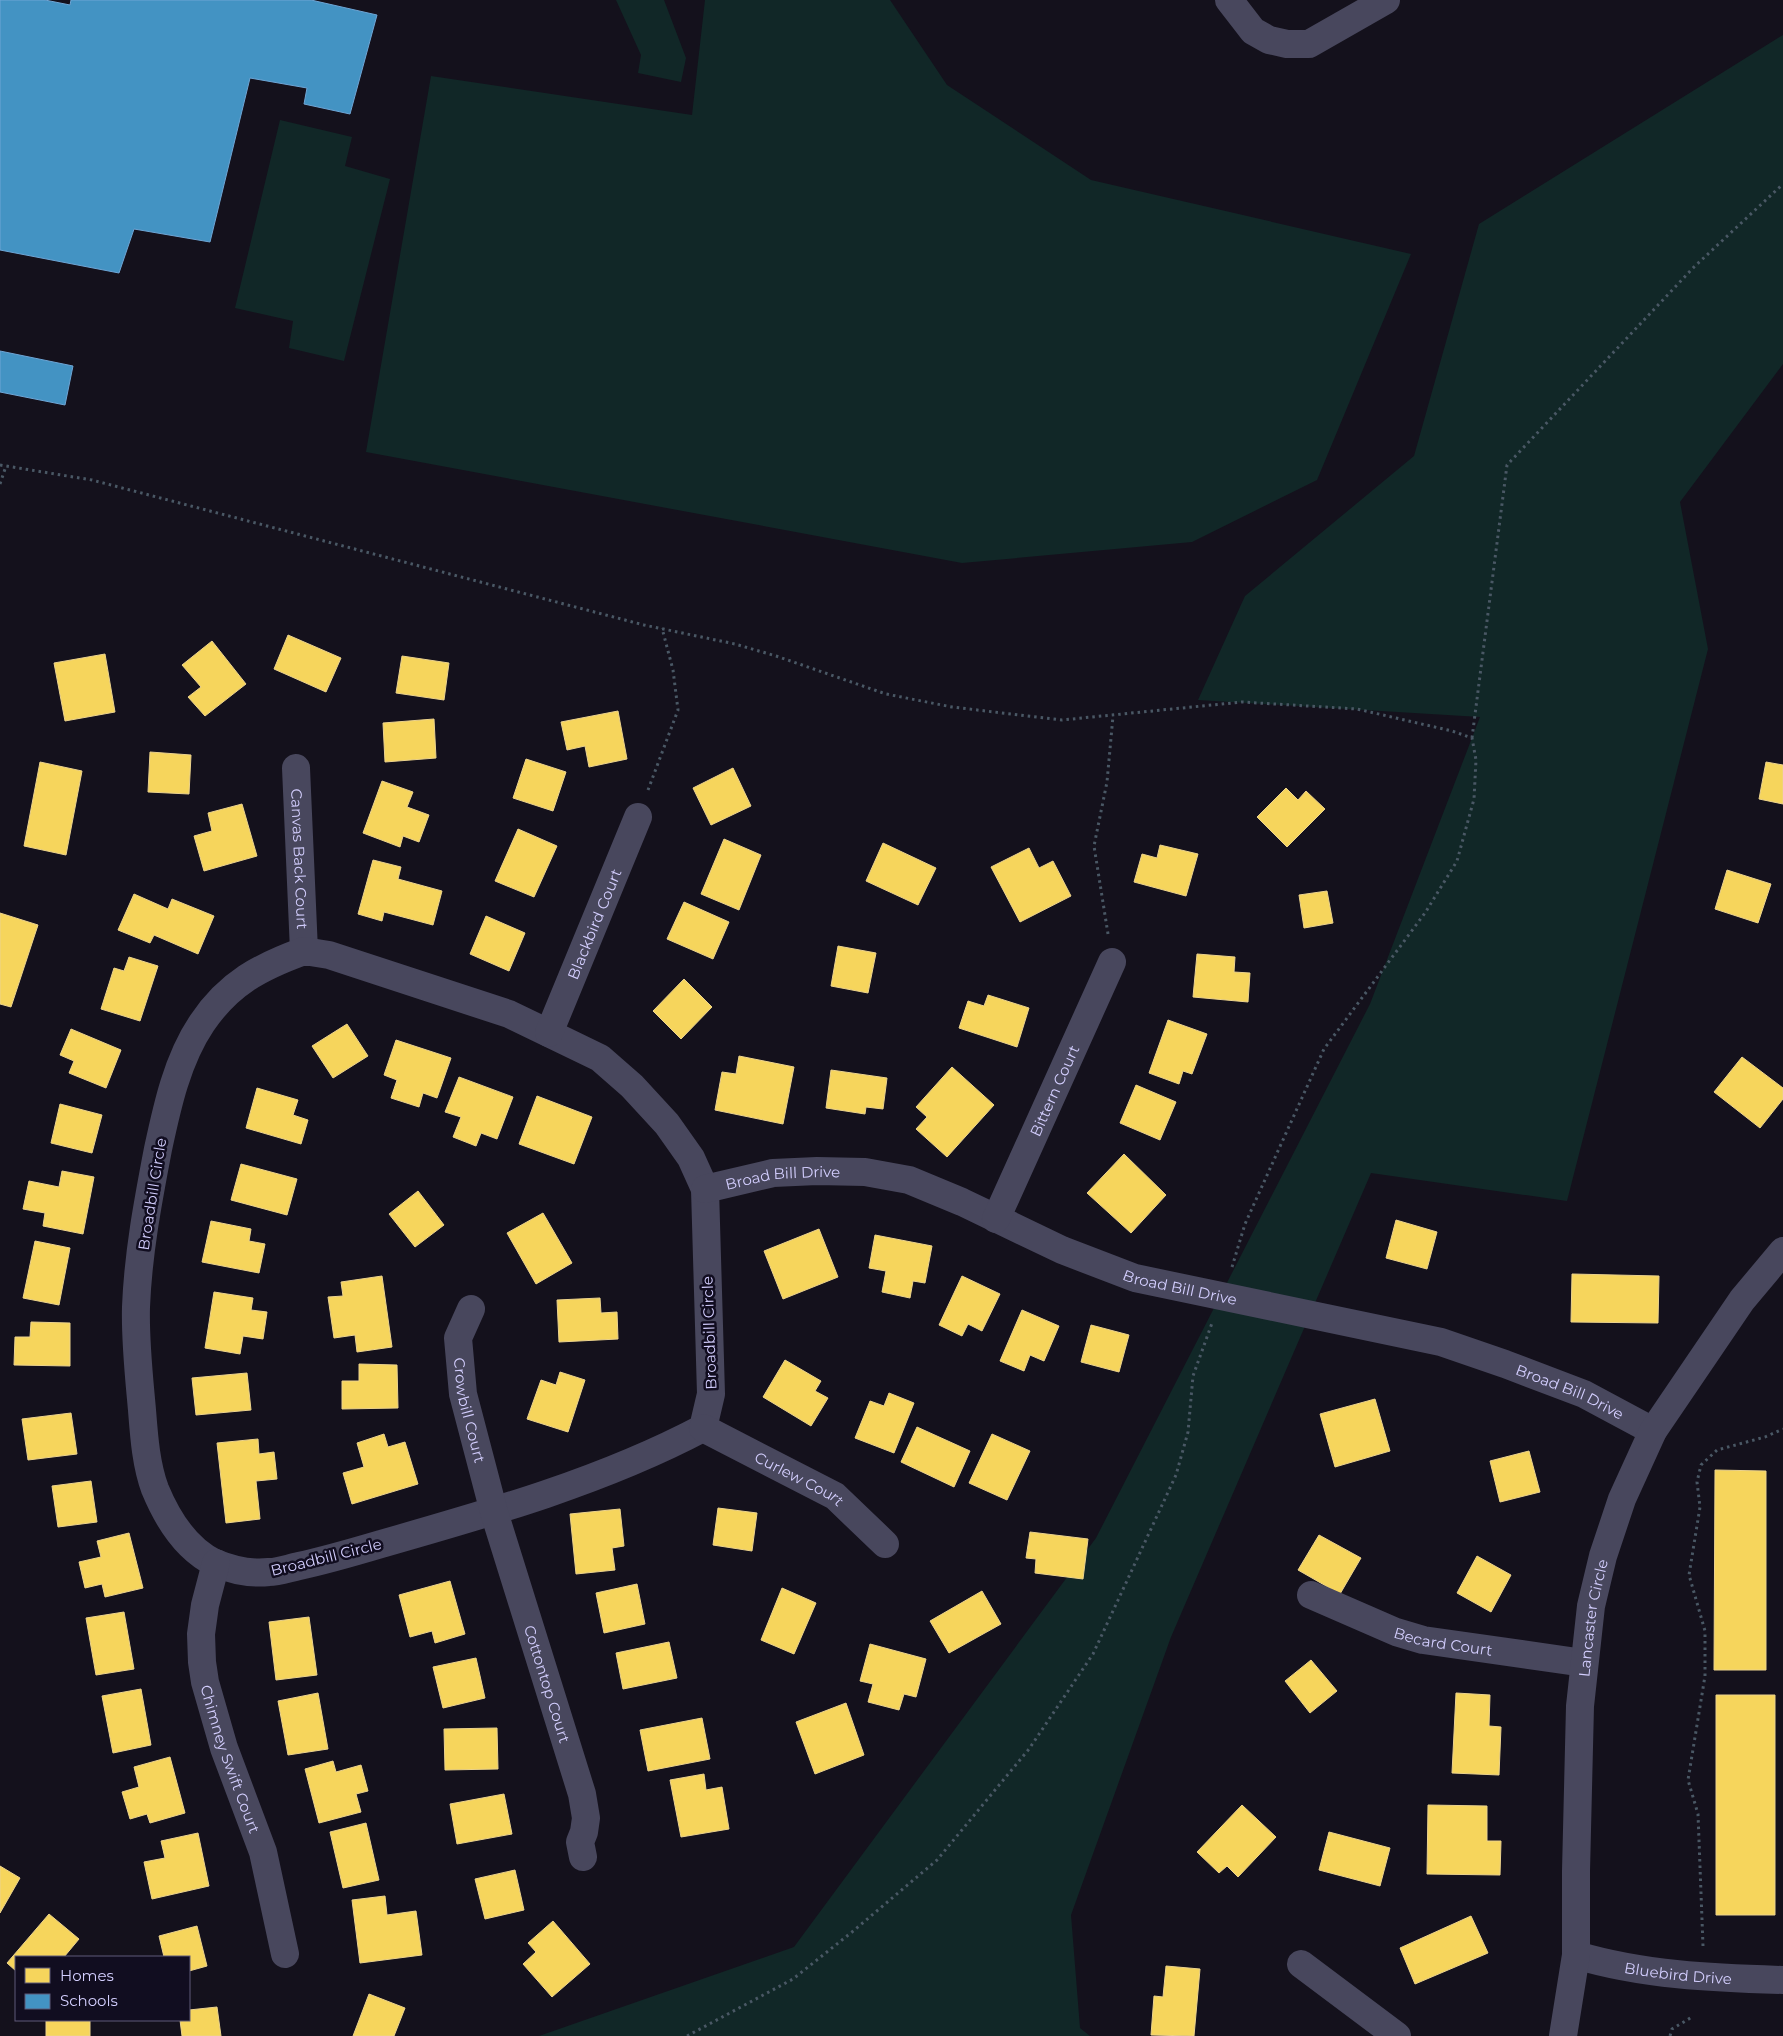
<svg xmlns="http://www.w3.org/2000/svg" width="1783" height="2036" font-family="Montserrat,sans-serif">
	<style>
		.green { fill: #112727 }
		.homes { fill: #f6d55c; stroke: #ecd38d }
		.schools { fill: #4393c3; stroke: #6ea5d5 }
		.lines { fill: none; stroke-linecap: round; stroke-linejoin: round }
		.path { stroke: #4a5865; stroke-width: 3; stroke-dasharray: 2.5 4; stroke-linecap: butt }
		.minor { stroke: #48475d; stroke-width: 28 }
		.labels { text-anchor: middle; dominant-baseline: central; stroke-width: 5; stroke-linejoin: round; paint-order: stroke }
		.street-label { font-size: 15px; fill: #d3cefe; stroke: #110d20 }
	</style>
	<rect width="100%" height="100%" fill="#14111c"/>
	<!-- green -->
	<path class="green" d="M616 0H664L686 58 681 82 638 73 641 55Z
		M705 0H890L947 85 1091 180 1411 254 1317 480 1192 542 962 563 366 452 431 76 692 115Z
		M1783 35V364L1680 502 1708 649 1567 1201 1371 1173 1171 1637 1071 1915 1080 2028 1090 2036H539L794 1947 1096 1538 1370 1004 1480 717 1198 700 1245 596 1414 456 1479 224Z
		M280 120 352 137 345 166 390 179 344 361 289 348 293 321 235 308Z"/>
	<!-- homes -->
	<path class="homes" d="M288 635 341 658 326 692 274 669Z
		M212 641 246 684 205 716 188 697 201 687 182 665Z
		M105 654 115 712 65 721 54 663Z
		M402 656 449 663 444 700 396 693Z
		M618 711 627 759 589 767 585 746 567 750 561 722Z
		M434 719 436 758 385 762 383 723Z
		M150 752 191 755 189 794 148 792Z
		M526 759 566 772 553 811 513 798Z
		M40 762 82 771 66 855 24 846Z
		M1766 762 1783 765V804L1759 799Z
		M733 768 751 806 711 825 693 788Z
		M382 781 413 792 407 807 429 815 419 842 403 836 400 847 363 833Z
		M1286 788 1298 800 1306 791 1325 809 1287 847 1257 817Z
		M242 804 257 856 204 871 194 836 212 831 208 813Z
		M518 829 557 846 534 897 495 881Z
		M724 839 761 855 739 910 701 894Z
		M883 843 936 868 918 905 866 881Z
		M1160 845 1198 854 1186 896 1134 882 1142 854 1157 858Z
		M1029 848 1039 868 1053 861 1071 896 1020 922 991 867Z
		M373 860 401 867 398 879 442 891 433 925 384 912 382 921 358 914Z
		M1727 870 1771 884 1758 923 1715 909Z
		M1327 891 1333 923 1304 928 1299 895Z
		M134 894 168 909 172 899 214 916 198 954 154 935 150 943 118 930Z
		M684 902 729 922 713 959 667 939Z
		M0 913 38 925 11 1007 0 1004Z
		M486 916 525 933 509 971 470 954Z
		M838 946 876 953 868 993 831 986Z
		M1197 954 1235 957 1234 972 1250 973 1248 1002 1193 997Z
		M129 957 158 966 140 1021 101 1009 114 968 124 971Z
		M684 979 712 1007 681 1039 653 1011Z
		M988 995 1029 1008 1017 1047 959 1028 968 1001 984 1006Z
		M1168 1020 1207 1034 1192 1074 1183 1071 1179 1084 1149 1073Z
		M347 1024 368 1056 333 1078 312 1046Z
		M71 1029 121 1050 106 1088 69 1073 74 1061 60 1055Z
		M396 1040 451 1058 437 1098 423 1093 419 1107 391 1098 397 1080 384 1075Z
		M739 1056 794 1067 783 1124 715 1110 722 1072 736 1074Z
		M1742 1057 1783 1088V1099L1760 1128 1714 1092Z
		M952 1067 994 1105 947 1157 916 1129 927 1117 916 1107Z
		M831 1070 887 1078 883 1109 866 1107 865 1114 826 1108Z
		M459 1077 513 1097 497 1139 481 1133 476 1146 453 1137 461 1117 445 1112Z
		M1136 1085 1176 1102 1160 1140 1120 1123Z
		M257 1088 298 1100 293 1115 308 1120 301 1144 246 1128Z
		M537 1096 592 1117 574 1164 519 1144Z
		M60 1104 102 1115 92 1153 51 1143Z
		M1124 1154 1166 1195 1131 1233 1087 1193Z
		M241 1164 297 1179 287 1215 231 1200Z
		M62 1171 94 1177 83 1234 43 1226 45 1213 23 1209 29 1181 59 1187Z
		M418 1191 444 1225 415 1247 389 1214Z
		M543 1213 572 1263 536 1284 507 1233Z
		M1396 1220 1437 1232 1427 1269 1386 1258Z
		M211 1221 251 1229 249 1241 265 1244 259 1273 202 1262Z
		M819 1229 838 1277 783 1299 764 1251Z
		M875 1235 932 1246 925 1283 913 1281 910 1298 882 1292 886 1271 869 1268Z
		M35 1241 70 1248 59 1305 23 1298Z
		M1572 1274 1659 1276 1658 1323 1571 1322Z
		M382 1276 392 1347 357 1352 355 1335 334 1338 328 1297 343 1296 341 1282Z
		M962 1276 1000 1294 982 1331 968 1324 962 1336 939 1325Z
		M214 1292 253 1298 251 1310 267 1312 263 1339 243 1336 240 1354 205 1348Z
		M600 1298 601 1313 617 1312 618 1339 559 1342 557 1300Z
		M1022 1310 1059 1326 1044 1361 1030 1355 1024 1371 1000 1361Z
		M31 1322 70 1323V1366L14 1365 15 1337H30Z
		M1091 1325 1129 1335 1119 1372 1081 1362Z
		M785 1360 821 1381 815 1391 828 1398 811 1426 763 1397Z
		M359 1364 397 1365 398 1408 342 1409V1381H359Z
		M560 1372 585 1380 568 1432 527 1419 541 1380 556 1385Z
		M247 1373 251 1410 196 1415 192 1378Z
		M889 1393 914 1403 894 1453 855 1438 870 1401 884 1406Z
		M1375 1399 1390 1451 1335 1467 1320 1414Z
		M71 1413 77 1454 28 1460 22 1419Z
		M917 1427 970 1451 954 1487 901 1462Z
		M384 1434 388 1447 405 1442 418 1484 352 1504 343 1473 364 1467 357 1443Z
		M992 1434 1030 1451 1007 1500 969 1483Z
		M258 1439 259 1454 274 1452 277 1479 256 1481 260 1519 226 1523 217 1443Z
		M1529 1451 1540 1492 1500 1502 1490 1461Z
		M1715 1470 1766 1471V1670H1714Z
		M91 1481 97 1522 58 1527 52 1486Z
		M718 1508 757 1513 752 1551 713 1545Z
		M620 1509 624 1546 612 1548 615 1570 576 1574 570 1514Z
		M1030 1532 1088 1539 1083 1579 1035 1573 1036 1559 1026 1558Z
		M129 1533 143 1588 105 1597 102 1584 85 1588 79 1562 101 1557 97 1541Z
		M1319 1535 1361 1558 1340 1594 1298 1570Z
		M1477 1556 1511 1575 1491 1612 1457 1593Z
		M450 1581 465 1634 435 1643 432 1631 410 1637 399 1595Z
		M637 1584 645 1624 604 1633 596 1593Z
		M782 1588 816 1603 794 1654 761 1640Z
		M982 1591 1001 1624 949 1653 930 1621Z
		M124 1612 134 1669 96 1675 86 1618Z
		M309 1617 317 1675 276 1680 269 1622Z
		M669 1642 677 1678 623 1689 616 1653Z
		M870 1644 926 1659 916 1697 904 1694 899 1710 868 1702 873 1684 860 1681Z
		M476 1658 485 1698 443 1708 433 1667Z
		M1311 1660 1337 1691 1310 1713 1285 1681Z
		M141 1689 151 1745 113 1753 102 1696Z
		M318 1693 328 1749 288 1755 278 1701Z
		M1456 1693 1490 1695 1489 1726 1501 1727 1499 1775 1452 1773Z
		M1716 1695H1775V1915H1716Z
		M846 1703 864 1755 815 1774 796 1722Z
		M702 1718 710 1759 648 1771 640 1730Z
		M497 1728 498 1769 445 1770 444 1729Z
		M170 1757 185 1813 150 1823 147 1814 130 1819 122 1792 139 1787 134 1767Z
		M333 1761 336 1772 361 1765 368 1791 356 1794 361 1812 319 1823 305 1769Z
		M704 1774 706 1790 722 1787 729 1829 681 1837 670 1780Z
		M504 1794 512 1834 457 1844 450 1804Z
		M1242 1805 1276 1837 1238 1877 1227 1866 1219 1873 1197 1852Z
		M1428 1805 1487 1806V1841H1501L1500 1875 1427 1874Z
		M366 1823 379 1880 343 1888 330 1832Z
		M1329 1832 1390 1848 1380 1886 1319 1870Z
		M198 1833 209 1886 152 1899 144 1862 165 1858 161 1841Z
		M0 1866 20 1878 0 1913Z
		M515 1870 524 1910 485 1919 475 1879Z
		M385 1896 387 1915 416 1911 422 1955 360 1963 352 1900Z
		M49 1914 79 1939 64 1957H16V1971L7 1963Z
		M1471 1916 1488 1953 1415 1984 1400 1948Z
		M553 1921 590 1964 552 1997 523 1964 536 1952 528 1943Z
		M197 1926 207 1966 189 1971V1957H164L159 1936Z
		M1166 1966 1200 1969 1194 2036 1151 2035 1154 1996 1163 1997Z
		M369 1994 405 2008 394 2036H353Z
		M217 2007 221 2036H182L180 2020H189V2010Z
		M46 2020H90V2036H46Z"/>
	<!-- schools -->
	<path class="schools" d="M0 0H45L70 5 71 0H311L377 15 350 114 304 104 307 88 250 78 210 242 134 229 119 273 0 250Z
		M0 351 73 366 65 405 0 392Z"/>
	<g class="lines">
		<!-- path -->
		<path class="path" d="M0 465 92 480 644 625 735 644 776 656 886 694 952 707 1062 720 1242 702 1357 709 1452 731 1472 738 1476 760 1474 799 1457 861 1425 913 1324 1049 1245 1224 1232 1267
			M0 484 6 466
			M1472 738 1507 465 1694 267 1783 184
			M648 790 678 710 673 670 662 628
			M1108 934 1094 846 1107 782 1113 716
			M1703 1946 1698 1814 1688 1780 1705 1676V1631L1689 1575 1700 1507 1697 1482 1701 1465 1717 1450 1765 1437 1783 1429
			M687 2036 793 1979 852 1932 937 1860 1029 1749 1093 1654 1176 1475 1188 1432 1193 1376 1212 1323
			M1670 2036 1672 2029 1692 2017"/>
		<!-- minor -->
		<g class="minor">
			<path d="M1229 0 1253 31 1269 40 1287 44H1309L1386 0"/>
			<path id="s1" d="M296 768 304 951"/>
			<path d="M304 951 329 955 509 1014 600 1058 632 1086 667 1124 691 1158 705 1189 711 1394 703 1428C603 1481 490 1513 381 1544 354 1552 327 1560 299 1566 289 1568 279 1572 269 1572 251 1574 232 1570 215 1563 186 1549 167 1518 155 1489 146 1465 144 1436 142 1410 139 1376 135 1341 136 1307 138 1254 148 1201 158 1149 167 1107 177 1060 202 1023 229 983 260 967 304 951Z"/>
			<path id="s2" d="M549 1033 638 817"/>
			<path id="s3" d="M705 1189 773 1173 817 1171 865 1172 909 1180 962 1202 1062 1250 1135 1278 1441 1342 1505 1364 1584 1394 1653 1431"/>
			<path id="s4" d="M996 1219 1112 962"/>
			<path id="s5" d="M471 1309 458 1338 463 1394 494 1512 582 1794 586 1818 584 1832 580 1842 583 1857"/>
			<path id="s6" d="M703 1428 835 1496 885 1544"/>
			<path id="s7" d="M216 1563 205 1605 201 1634 202 1662 205 1682 224 1748 263 1852 285 1954"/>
			<path id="s8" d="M1311 1595 1396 1632 1423 1640 1584 1663"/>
			<path id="s9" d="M1576 1955C1642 1975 1714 1978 1783 1980"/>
			<path d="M1301 1964 1397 2036"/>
			<path id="s10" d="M1563 2036 1576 1955V1871L1580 1706 1591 1606 1603 1556 1622 1499 1653 1431 1742 1300 1783 1251"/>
		</g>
	</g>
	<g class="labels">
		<!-- street labels -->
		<g class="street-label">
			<text stroke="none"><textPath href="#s1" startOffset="91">Canvas Back Court</textPath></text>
			<text stroke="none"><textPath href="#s2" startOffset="118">Blackbird Court</textPath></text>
			<text stroke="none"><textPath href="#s4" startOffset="141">Bittern Court</textPath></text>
			<text stroke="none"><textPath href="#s3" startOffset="79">Broad Bill Drive</textPath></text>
			<text transform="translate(152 1194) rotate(-81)">Broadbill Circle</text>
			<text stroke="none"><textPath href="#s3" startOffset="499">Broad Bill Drive</textPath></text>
			<text transform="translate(709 1333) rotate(-92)">Broadbill Circle</text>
			<text stroke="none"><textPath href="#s3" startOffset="904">Broad Bill Drive</textPath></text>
			<text stroke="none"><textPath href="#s5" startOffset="105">Crowbill Court</textPath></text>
			<text stroke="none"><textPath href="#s6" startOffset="109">Curlew Court</textPath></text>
			<text transform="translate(326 1557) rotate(-14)">Broadbill Circle</text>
			<text stroke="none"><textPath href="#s10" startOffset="420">Lancaster Circle</textPath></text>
			<text stroke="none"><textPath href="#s8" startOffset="141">Becard Court</textPath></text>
			<text stroke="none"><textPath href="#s5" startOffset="390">Cottontop Court</textPath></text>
			<text stroke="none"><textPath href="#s7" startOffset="202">Chimney Swift Court</textPath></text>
			<text stroke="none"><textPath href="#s9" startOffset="104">Bluebird Drive</textPath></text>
		</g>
	</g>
	<!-- legend -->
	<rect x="15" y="1956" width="175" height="65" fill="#110d20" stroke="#5f5a79"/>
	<rect x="25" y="1968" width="25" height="15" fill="#f6d55c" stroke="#5f5a79"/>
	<text x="60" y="1981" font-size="15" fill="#d3cefe">Homes</text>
	<rect x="25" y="1994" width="25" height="15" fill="#4393c3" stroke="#5f5a79"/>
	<text x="60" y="2006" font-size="15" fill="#d3cefe">Schools</text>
</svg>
